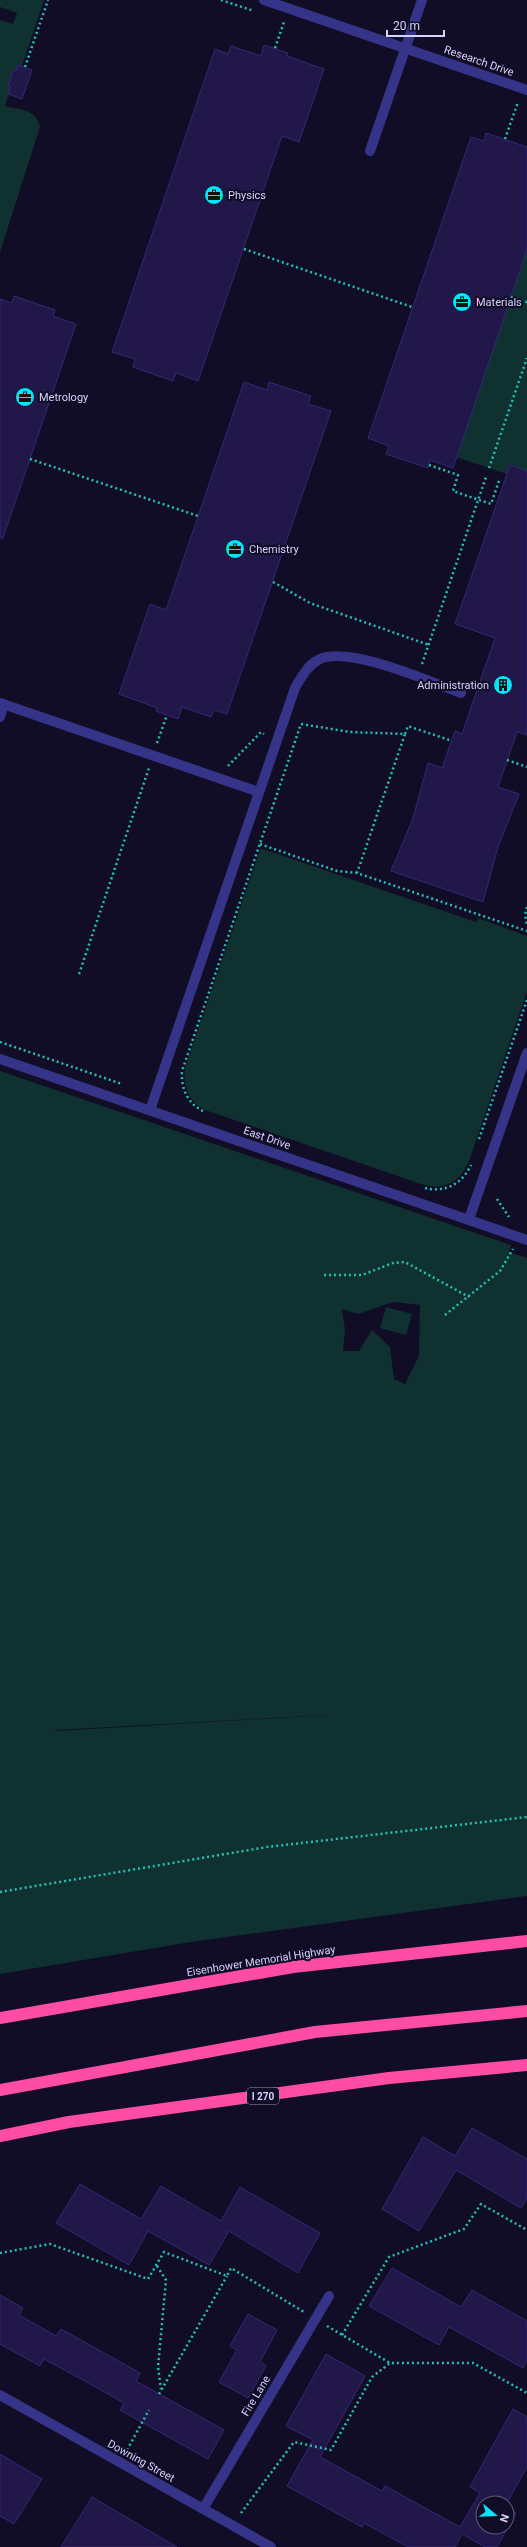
<svg xmlns="http://www.w3.org/2000/svg" width="527" height="2547" font-family="Roboto,sans-serif">
	<style>
		.green { fill: #0f312f; fill-rule: evenodd }
		.building { fill: #211749; stroke: #362777 }
		.lines { fill: none; stroke-linecap: round; stroke-linejoin: round }
		.path { stroke: #24c1b6; stroke-width: 2.5; stroke-dasharray: 2 3; stroke-linecap: butt }
		.lane { stroke: #363489; stroke-width: 10 }
		.street { stroke: #363489; stroke-width: 10 }
		.highway { stroke: #ff4da5; stroke-width: 12 }
		.labels { text-anchor: middle; dominant-baseline: central; stroke-width: 4; stroke-linejoin: round; paint-order: stroke }
		.shield { fill: #110d26; stroke: #9c97be; stroke-width: 1 }
		.shield-label { font-size: 10px; font-weight: bold; fill: #d7d2ff }
		.street-label { font-size: 11px; fill: #d7d2ff; stroke: #110d26 }
		.poi-label { font-size: 11px; fill: #d7d2ff; stroke: #110d26; text-anchor: start }
	</style>
	<rect width="100%" height="100%" fill="#110d26"/>
	<!-- green -->
	<path class="green" d="M0 0H44L22 66 18 65 16 71 13 70 8 86 11 87 5 106C18 110 36 108 40 127L0 252V20L13 24 17 13 0 7Z
		M527 251V471L510 465 507 474 456 457Z
		M263 849 476 922 478 918 527 936V992L469 1161C461 1181 445 1191 424 1185L205 1110C188 1101 183 1086 185 1068L260 850Z
		M0 1071 511 1245 509 1252 527 1258V1896L191 1942 0 1974ZM393 1302 420 1305 419 1356 405 1384 394 1379 390 1347 372 1330 359 1351H343L345 1330 342 1309 358 1314ZM329 1715 55 1731V1730Z
		M386 1307 412 1314 406 1335 380 1328Z"/>
	<!-- building -->
	<path class="building" d="M264 45 288 53 287 56 324 69 299 142 282 136 198 381 176 373 173 381 133 367 135 359 112 352 215 49 228 54 231 46 261 56Z
		M18 65 32 70 22 99 8 94 11 87 8 86 13 70 16 71Z
		M486 133 527 147V250L453 468 430 460 428 468 386 454 389 446 368 438 471 137 484 141Z
		M14 296 55 310 53 316 76 324 3 538H0V299L12 303Z
		M244 382 267 390 269 382 311 396 308 404 331 411 227 714 214 710 211 717 182 707 178 719 156 711 157 708 119 694 150 604 166 610Z
		M510 465 527 471V735L517 732 498 787 519 794 498 847 483 902 391 871 413 818 428 763 442 768 455 731 462 734 495 638 455 624Z
		M472 2128 527 2159V2198L521 2208 456 2170 419 2231 382 2209 423 2137 455 2156Z
		M80 2184 141 2219 161 2186 221 2221 240 2187 320 2233 298 2273 229 2231 209 2265 148 2231 129 2265 56 2223Z
		M392 2268 461 2307 472 2290 527 2321V2359L523 2368 449 2327 439 2345 369 2306Z
		M0 2295 23 2308 19 2315 56 2336 61 2329 140 2373 136 2381 224 2430 208 2459 120 2410 124 2403 83 2380 44 2359 40 2366 0 2344Z
		M248 2314 277 2330 260 2362 266 2366 248 2398 219 2382 237 2350 230 2346Z
		M326 2354 365 2376 320 2457 382 2491 385 2486 460 2527 480 2493 470 2487 513 2409 527 2417V2467L507 2503H483V2527H507V2508L516 2513 497 2547H485L462 2534 455 2547H408L364 2523 362 2527 287 2486 313 2440 286 2426Z
		M0 2454 42 2479 14 2524 0 2516Z
		M92 2497 177 2547H61Z"/>
	<g class="lines">
		<!-- path -->
		<path class="path" d="M221 0 254 11
			M275 48 284 22
			M25 67 48 0
			M505 139 518 102
			M244 249 412 307
			M511 297 527 302
			M30 459 198 516
			M429 465 458 475 453 491 491 504 499 481
			M489 468 527 358
			M273 582 310 603 429 645
			M422 664 486 477
			M405 734 408 726 452 741
			M157 743 167 715
			M507 760 527 767
			M228 766 261 732 264 734
			M260 844 337 871 357 873
			M527 907 525 915 527 926
			M79 974 149 768
			M0 1042 122 1084
			M203 1111C187 1103 181 1088 182 1071L301 724 350 732 405 734 357 873 527 931
			M479 1139 527 1000
			M425 1188C445 1193 462 1184 471 1165
			M497 1199 509 1217
			M324 1275H362L393 1263 405 1262 469 1297
			M445 1315 500 1271 513 1249
			M0 1892 267 1847 527 1817
			M0 2253 50 2244 148 2279 164 2252 227 2276 231 2268 304 2312
			M157 2266 166 2280 158 2367 161 2389
			M327 2326 390 2363H473L527 2393
			M342 2335 389 2257 464 2229 481 2204 527 2230
			M159 2394 227 2276
			M127 2450 149 2410
			M241 2513 294 2442 331 2450 372 2377 390 2363"/>
		<!-- lane -->
		<path class="lane" d="M370 151 422 0
			M0 703 259 792
			M0 717 4 704
			M150 1110 295 688C301 678 307 666 318 660 346 644 430 682 461 693
			M469 1219 527 1053
			M203 2509 329 2296"/>
		<!-- street -->
		<path class="street" d="M264 0 527 90
			M0 1059 527 1240
			M0 2395 271 2547"/>
		<!-- highway -->
		<path class="highway" d="M0 2018 293 1967 527 1941
			M0 2090 315 2032 527 2011
			M0 2136 69 2122 389 2078 527 2065"/>
	</g>
	<!-- icons -->
	<defs>
		<symbol id="office-disc" viewBox="-11 -11 22 22"><circle r="9.5" fill="#00e7fd" stroke="#110d26"/><path d="M-6-3h4V-5.5h4V-3h4V5H-6ZM-1-4.5V-3h2v-1.5ZM-6 0V1H6V0Z" fill="#111"/></symbol>
		<symbol id="building-disc" viewBox="-11 -11 22 22"><circle r="9.5" fill="#00e7fd" stroke="#110d26"/><path d="M-4-6H4V6H1V3H-1V6H-4ZM-2.5-4.3h1.7v1.8h-1.7ZM.8-4.3h1.7v1.8H.8ZM-2.5-1h1.7V.8h-1.7ZM.8-1h1.7V.8H.8Z" fill="#111"/></symbol>
	</defs>
	<g fill-rule="evenodd">
		<use href="#office-disc" x="203" y="184" width="22" height="22"/>
		<use href="#office-disc" x="451" y="291" width="22" height="22"/>
		<use href="#office-disc" x="14" y="386" width="22" height="22"/>
		<use href="#office-disc" x="224" y="538" width="22" height="22"/>
		<use href="#building-disc" x="492" y="674" width="22" height="22"/>
	</g>
	<g class="labels">
		<!-- shield labels -->
		<rect class="shield" x="247" y="2088" width="32" height="16" rx="3"/>
		<g class="shield-label">
			<text x="263" y="2096">I 270</text>
		</g>
		<!-- street labels -->
		<g class="street-label">
			<text transform="translate(479 61) rotate(19)">Research Drive</text>
			<text transform="translate(267 1138) rotate(19)">East Drive</text>
			<text transform="translate(261 1961) rotate(-9)">Eisenhower Memorial Highway</text>
			<text transform="translate(256 2396) rotate(-59)">Fire Lane</text>
			<text transform="translate(141 2461) rotate(29)">Downing Street</text>
		</g>
		<!-- poi labels -->
		<g class="poi-label">
			<text x="228" y="195">Physics</text>
			<text x="476" y="302">Materials</text>
			<text x="39" y="397">Metrology</text>
			<text x="249" y="549">Chemistry</text>
			<text x="489" y="685" text-anchor="end">Administration</text>
		</g>
	</g>
	<!-- north arrow -->
	<g transform="translate(495 2515) rotate(109)"><circle r="19" fill="#110d26" stroke="#605c7d"/>
	<path d="M0-3L7 15L0 10L-7 15Z" fill="#00e7fd"/>
	<text y="-6" font-size="11" font-weight="bold" text-anchor="middle" fill="#d7d2ff">N</text>
	</g>
	<!-- scale -->
	<path d="M387 30v6h57v-6" fill="none" stroke="#d7d2ff" stroke-width="2"/>
	<text x="393" y="30" font-size="12" fill="#d7d2ff" stroke="#110d26" stroke-width="3" paint-order="stroke">20 m</text>
</svg>
